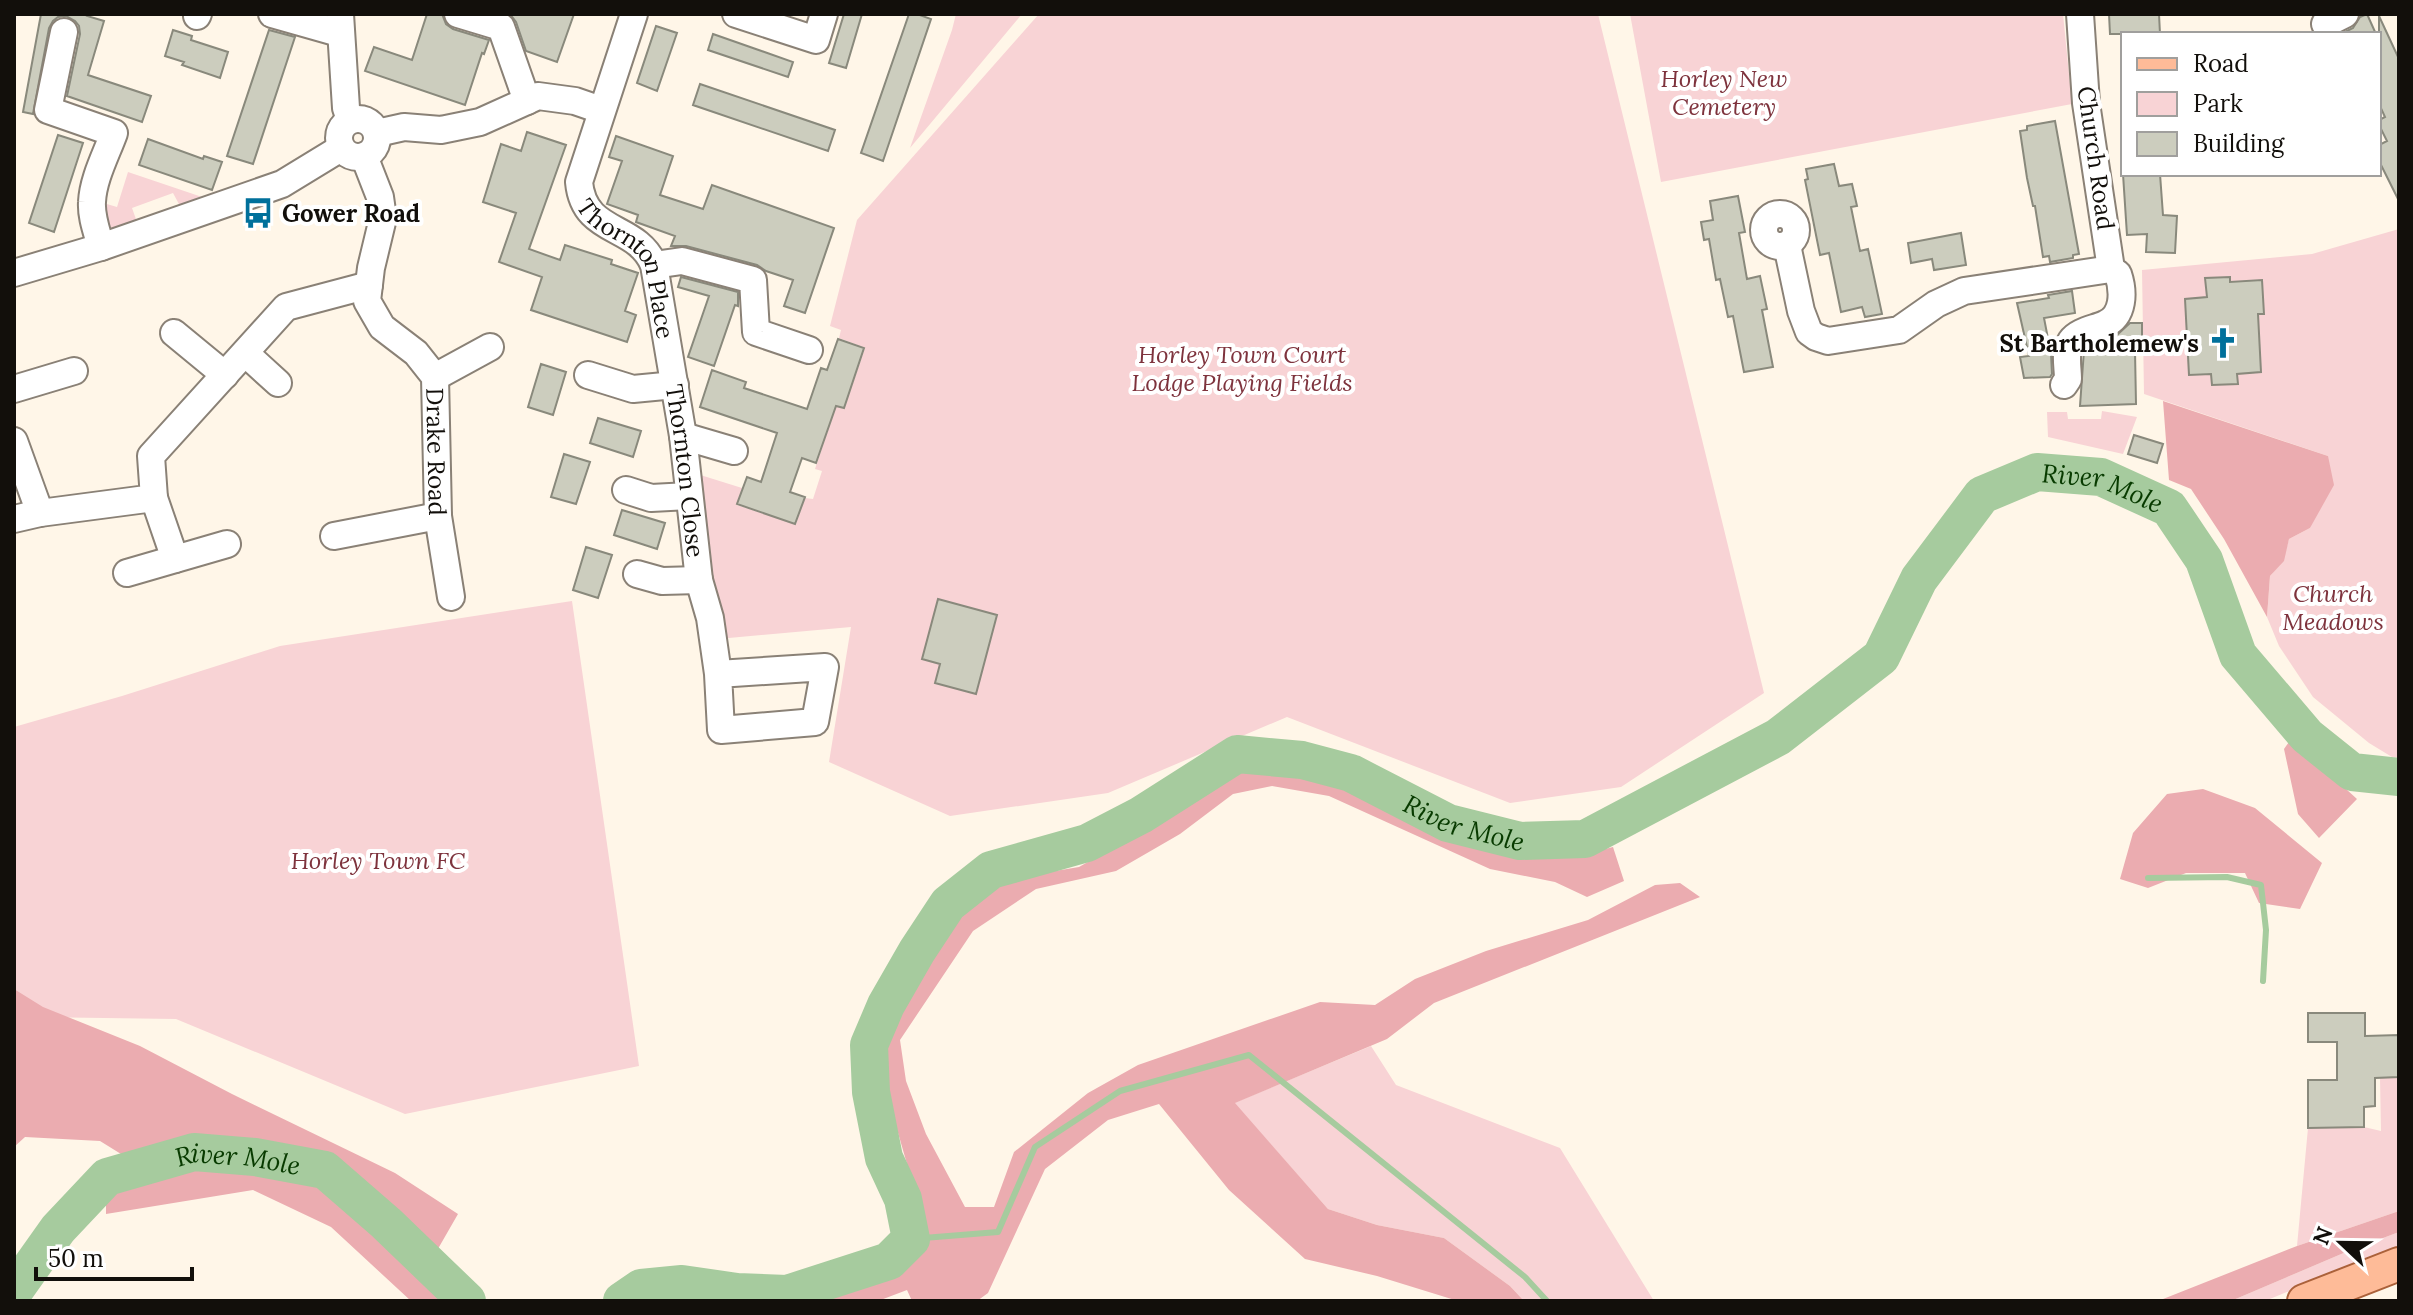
<svg xmlns="http://www.w3.org/2000/svg" width="2413" height="1315" font-family="Lora,serif">
	<style>
		.green { fill: #f8d3d5 }
		.forest { fill: #ebacb0 }
		.lines { fill: none; stroke-linecap: round; stroke-linejoin: round }
		.stream { stroke: #a6cb9e; stroke-width: 6 }
		.river { stroke: #a6cb9e; stroke-width: 38 }
		.building { fill: #cccdbe; stroke: #89897c; stroke-width: 2 }
		.minor-casing { stroke: #8a8176; stroke-width: 30 }
		.major-casing { stroke: #ab613a; stroke-width: 36 }
		.minor { stroke: #fff; stroke-width: 26 }
		.major { stroke: #febb98; stroke-width: 32 }
		.labels { text-anchor: middle; dominant-baseline: central; stroke-width: 8; stroke-linejoin: round; paint-order: stroke }
		.park-label { font-size: 24px; font-style: italic; fill: #7e333d; stroke: #fff }
		.street-label { font-size: 24px; fill: #120f0b; stroke: #fff }
		.poi-label { font-size: 24px; font-weight: bold; fill: #120f0b; stroke: #fff; text-anchor: start }
		.water-label { font-size: 26px; font-style: italic; fill: #083b00; stroke: #fff }
	</style>
	<rect width="100%" height="100%" fill="#fff6e8"/>
	<!-- green -->
	<path class="green" d="M956 14H1022L910 148 952 30Z
		M1039 14H1598L1764 693 1621 787 1510 803 1287 717 1108 793 950 816 829 762 851 627 718 639 694 473 742 488 737 505 796 524 805 498 813 499 822 471 815 469 836 406 844 409 865 348 839 338 841 330 830 326 857 220Z
		M1630 14H2063L2072 104 1661 182Z
		M128 172 205 198 180 206 173 193 132 208 137 222 111 230 106 228 100 202 117 207Z
		M2399 229V758L2392 757 2369 743 2313 697 2279 646 2267 617 2270 576 2283 561 2289 539 2310 528 2328 456 2144 394 2142 270 2312 254Z
		M2102 411 2137 417 2123 454 2048 437 2047 412H2067L2068 419H2101Z
		M572 601 639 1066 405 1114 176 1019 32 1017 14 1021V727L122 696 280 646Z
		M1371 1046 1396 1085 1560 1148 1654 1301H1524L1510 1286 1444 1238 1377 1225 1328 1209 1234 1103Z
		M2399 1077V1211L2297 1246 2308 1128 2364 1127 2381 1131 2380 1078Z
		M2399 1232V1246L2265 1301H2231L2346 1252Z"/>
	<!-- forest -->
	<path class="forest" d="M2163 401 2328 456 2334 485 2310 528 2289 539 2284 561 2270 576 2267 617 2224 539 2191 489 2169 480Z
		M2291 739 2357 799 2319 838 2298 814 2284 749Z
		M1248 766 1311 769 1360 795 1434 828 1531 852 1578 856 1613 847 1624 881 1587 897 1555 882 1490 869 1329 796 1272 786 1233 794 1180 834 1116 871 1036 889 973 931 900 1040 906 1081 926 1134 965 1207H994L1014 1152 1088 1093 1138 1065 1320 1002 1375 1005 1415 979 1486 951 1588 920 1655 885 1680 883 1700 897 1434 1003 1387 1039 1235 1103 1328 1209 1377 1225 1444 1238 1510 1286 1524 1301H1458L1377 1276 1305 1259 1229 1190 1159 1104 1108 1120 1045 1169 988 1293 977 1301H912L907 1290 878 1301H804L868 1284 915 1258 920 1223 907 1164 884 1084 886 1040 924 966 959 913 1013 878 1079 867 1193 802Z
		M2203 789 2255 808 2322 863 2300 909 2259 903 2245 873H2186L2148 888 2120 879 2133 833 2167 794Z
		M14 989 43 1007 140 1046 232 1094 395 1173 458 1214 435 1254 368 1193 318 1156 195 1137 121 1154 100 1141 25 1137 14 1147Z
		M237 1164 310 1181 417 1265 455 1301H411L331 1227 253 1190 106 1214V1187L174 1166Z
		M2399 1211V1232L2346 1252 2231 1301H2158L2297 1246Z"/>
	<g class="lines">
		<!-- stream -->
		<path class="stream" d="M2148 878 2227 877 2261 885 2266 930 2263 981
			M911 1239 998 1232 1035 1147 1120 1091 1249 1055 1525 1277 1547 1301"/>
		<!-- river -->
		<g class="river">
			<path id="s1" d="M14 1291 58 1229 107 1177 194 1152 255 1157 325 1170 386 1223 467 1301"/>
			<path id="s2" d="M622 1301 641 1288 682 1284 737 1292 787 1294 889 1261 911 1239 903 1199 884 1158 871 1092 869 1045 886 1005 917 951 948 904 991 870 1087 843 1141 815 1237 754 1302 760 1351 773 1448 823 1520 841 1585 839 1778 737 1881 657 1919 579 1982 495 2037 472 2101 477 2169 508 2204 560 2238 655 2307 736 2352 772 2399 777"/>
		</g>
	</g>
	<!-- building -->
	<path class="building" d="M41 14H88L87 16 104 21 88 75 151 96 142 122 67 96 80 34 79 26 75 21 66 16 58 17 53 21 49 28 33 114 23 112Z
		M427 14H442L446 24 453 29 489 40 484 54 482 53 465 105 365 71 374 47 412 60Z
		M510 14H574L557 62 526 51 516 22Z
		M844 14H862L846 68 829 63Z
		M909 14H917L931 19 883 161 861 153Z
		M2109 14H2159L2160 34H2110Z
		M2367 14 2376 34H2341L2353 28 2360 17Z
		M2379 16 2399 59V201L2379 161V145L2387 141 2379 125V120L2385 117 2379 104Z
		M656 26 677 33 657 91 637 83Z
		M173 30 192 36 191 40 228 52 220 78 182 65 184 62 165 56Z
		M269 30 295 37 253 164 227 156Z
		M713 34 793 62 788 77 708 50Z
		M700 84 835 130 828 151 693 105Z
		M2055 121 2079 254 2073 255V258L2050 262 2049 256 2043 257 2035 206H2033L2027 178 2020 131 2027 130V126Z
		M527 132 566 145 529 249 560 260 565 245 612 260 611 264 638 273 625 311 636 315 627 342 531 310 542 277 499 262 516 213 483 202 501 144 521 151Z
		M58 135 83 143 54 232 29 223Z
		M616 136 673 156 660 195 703 209 712 185 834 228 805 313 784 306 793 280 766 271 757 265 686 246H671L675 236 636 222 638 215 607 204 622 161 609 157Z
		M148 139 203 159 204 156 222 162 212 190 139 165Z
		M1834 164 1839 186 1852 184 1857 206 1851 207 1860 251 1868 249 1882 314 1865 317 1862 307 1841 312 1829 253 1820 255 1805 180 1808 179 1806 169Z
		M2123 174H2160L2163 215 2177 216 2175 253 2146 252 2147 234 2127 235Z
		M1738 196 1745 232 1739 233 1747 279 1760 276 1767 309 1762 310 1773 367 1744 372 1733 316 1728 317 1720 279 1716 280 1709 239 1704 240 1701 222 1713 220 1710 201Z
		M1961 233 1966 265 1934 270 1932 259 1911 263 1908 243Z
		M681 277 738 292V306L735 305 714 366 688 357 709 296 678 287Z
		M2230 277V282L2262 280 2264 314H2258L2261 372 2237 374 2238 384 2212 385 2211 374 2189 375 2185 299 2207 297 2205 278Z
		M2072 291 2075 313 2044 318 2051 354 2052 374 2050 377 2024 378 2020 357 2029 356 2017 303 2049 298 2048 295Z
		M2130 323H2142V350L2135 351 2136 404 2080 406 2084 350 2118 347 2117 335Z
		M838 339 864 348 844 408 836 406 816 463 802 458 790 492 805 497 795 524 737 504 747 477 761 482 777 433 700 407 712 370 746 382 744 388 807 409 821 368 827 370Z
		M541 364 566 372 553 415 528 407Z
		M598 418 641 431 633 457 590 443Z
		M2134 435 2163 444 2157 463 2128 454Z
		M564 454 590 462 576 504 551 497Z
		M622 510 665 523 657 549 614 535Z
		M586 547 612 555 598 598 573 590Z
		M938 599 997 615 976 694 935 683 940 664 922 659Z
		M2308 1013H2365V1036L2399 1035V1077L2375 1078V1106L2364 1107V1127L2308 1128V1080H2337V1042H2308Z"/>
	<g class="lines">
		<defs>
			<g id="minor">
				<path d="M272 14 339 33"/>
				<path d="M340 14 346 108 350 120"/>
				<path d="M458 14 501 27 527 101"/>
				<path id="s3" d="M634 14 579 182C584 236 637 223 654 265L683 436 699 580 710 618 718 674 825 667 815 722 721 730 718 674"/>
				<path d="M736 14 816 40 824 14"/>
				<path d="M197 16 198 14"/>
				<path d="M2325 24 2345 14"/>
				<path d="M64 32 48 110 114 133C106 155 93 179 92 202 91 217 97 232 101 247"/>
				<circle cx="358" cy="138" r="19"/>
				<path d="M377 133 404 127 441 130 480 122 538 96 575 101 601 110"/>
				<path id="s4" d="M364 156 380 197 383 218 371 268 367 301 382 327 416 353 435 377 438 516 451 597"/>
				<circle cx="1780" cy="230" r="16"/>
				<path d="M1787 245 1801 311 1809 332 1816 337 1828 341 1899 330 1936 304 1964 291 2111 269"/>
				<path d="M654 265 682 261 753 280 756 332 809 350"/>
				<path d="M14 273 101 247 282 184 341 148"/>
				<path d="M174 333 225 375"/>
				<path d="M245 353 278 383"/>
				<path d="M588 375 633 389 675 385"/>
				<path d="M435 377 490 347"/>
				<path d="M2064 385 2068 379C2068 367 2064 352 2071 341 2078 331 2094 329 2105 324 2124 316 2124 292 2118 274L2111 269 2086 103 2080 14"/>
				<path d="M14 389 74 371"/>
				<path d="M683 436 734 451"/>
				<path d="M14 441 40 513"/>
				<path d="M626 490 651 498 689 496"/>
				<path d="M154 498 175 559"/>
				<path d="M14 519 40 513 154 498 151 456 286 307 369 285"/>
				<path d="M334 536 438 516"/>
				<path d="M127 573 227 544"/>
				<path d="M637 574 662 581 699 580"/>
			</g>
			<path id="major" d="M2304 1301 2399 1264"/>
		</defs>
		<!-- minor casing -->
		<use href="#minor" class="minor-casing"/>
		<!-- major casing -->
		<use href="#major" class="major-casing"/>
		<!-- minor -->
		<use href="#minor" class="minor"/>
		<!-- major -->
		<use href="#major" class="major"/>
	</g>
	<!-- icons -->
	<defs>
		<symbol id="bus-bare" viewBox="-9 -9 18 18"><path d="M-5-6H5V4H4V6H2V4H-2V6H-4V4H-5ZM-3.5-4V0h7V-4ZM-3.5 1.2v1.5H-2V1.2ZM2 1.2v1.5H3.5V1.2Z" fill="#00709b" stroke="#fff" stroke-width="2.5" paint-order="stroke"/></symbol>
		<symbol id="church-bare" viewBox="-9 -9 18 18"><path d="M-1.2-6h2.4v3.5h3.3v2.4h-3.3V6h-2.4V-.1h-3.3v-2.4h3.3Z" fill="#00709b" stroke="#fff" stroke-width="2.5" paint-order="stroke"/></symbol>
	</defs>
	<g fill-rule="evenodd">
		<use href="#bus-bare" x="236" y="191" width="44" height="44"/>
		<use href="#church-bare" x="2201" y="321" width="44" height="44"/>
	</g>
	<g class="labels">
		<!-- park labels -->
		<g class="park-label">
			<text x="1724" y="78">Horley New<tspan x="1724" dy="28">Cemetery</tspan></text>
			<text x="1242" y="354">Horley Town Court<tspan x="1242" dy="28">Lodge Playing Fields</tspan></text>
			<text x="2333" y="593">Church<tspan x="2333" dy="28">Meadows</tspan></text>
			<text x="378" y="860">Horley Town FC</text>
		</g>
		<!-- street labels -->
		<g class="street-label">
			<text transform="translate(2096 158) rotate(82)">Church Road</text>
			<text stroke="none"><textPath href="#s3" startOffset="282">Thornton Place</textPath></text>
			<text stroke="none"><textPath href="#s4" startOffset="328">Drake Road</textPath></text>
			<text stroke="none"><textPath href="#s3" startOffset="502">Thornton Close</textPath></text>
		</g>
		<!-- poi labels -->
		<g class="poi-label">
			<text x="282" y="213">Gower Road</text>
			<text x="2199" y="343" text-anchor="end">St Bartholemew's</text>
		</g>
		<!-- water labels -->
		<g class="water-label">
			<text stroke="none"><textPath href="#s2" startOffset="2032">River Mole</textPath></text>
			<text stroke="none"><textPath href="#s2" startOffset="1240">River Mole</textPath></text>
			<text stroke="none"><textPath href="#s1" startOffset="282">River Mole</textPath></text>
		</g>
	</g>
	<!-- border -->
	<rect width="2413" height="1315" fill="none" stroke="#120f0b" stroke-width="32"/>
	<!-- legend -->
	<rect x="2121" y="32" width="260" height="144" fill="#ffffff" stroke="#a09f9d" stroke-width="2"/>
	<rect x="2137" y="58" width="40" height="12" fill="#febb98" stroke="#a09f9d" stroke-width="2"/>
	<text x="2193" y="72" font-size="24" fill="#120f0b">Road</text>
	<rect x="2137" y="92" width="40" height="24" fill="#f8d3d5" stroke="#a09f9d" stroke-width="2"/>
	<text x="2193" y="112" font-size="24" fill="#120f0b">Park</text>
	<rect x="2137" y="132" width="40" height="24" fill="#cccdbe" stroke="#a09f9d" stroke-width="2"/>
	<text x="2193" y="152" font-size="24" fill="#120f0b">Building</text>
	<!-- north arrow -->
	<g transform="translate(2341 1243) rotate(292)" stroke="#ffffff" stroke-width="6" paint-order="stroke">
	<path d="M0-6L14 30L0 20L-14 30Z" fill="#120f0b"/>
	<text y="-12" font-size="22" font-weight="bold" text-anchor="middle" fill="#120f0b">N</text>
	</g>
	<!-- scale -->
	<path d="M36 1267v12h156v-12" fill="none" stroke="#120f0b" stroke-width="4"/>
	<text x="48" y="1267" font-size="24" fill="#120f0b" stroke="#ffffff" stroke-width="6" paint-order="stroke">50 m</text>
</svg>
